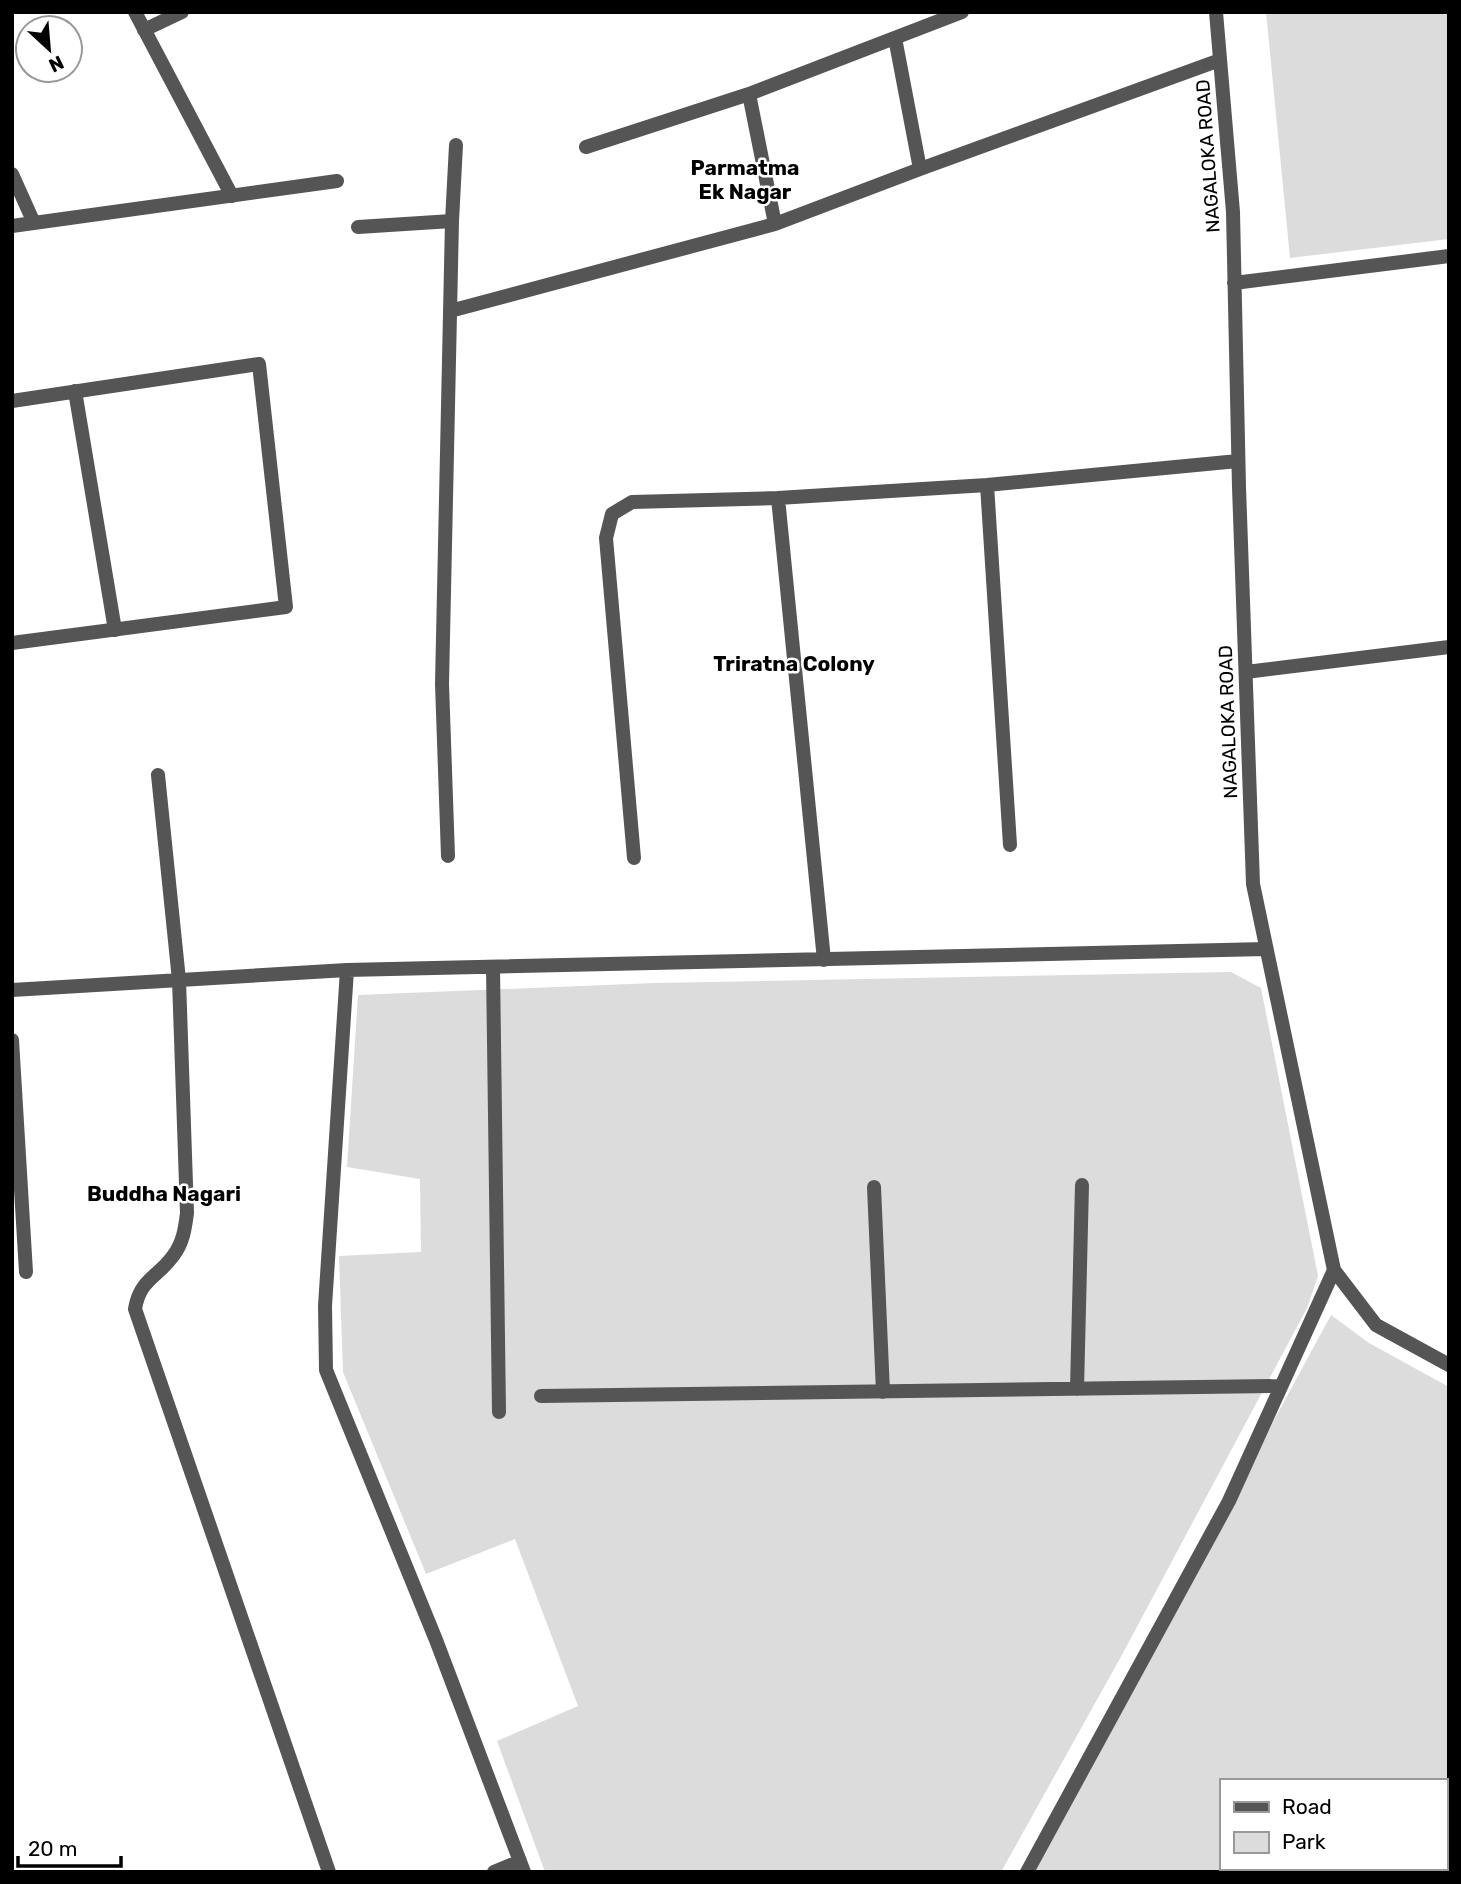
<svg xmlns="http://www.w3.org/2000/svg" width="1461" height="1884" font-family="Rubik,sans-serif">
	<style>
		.green { fill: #dcdcdc; fill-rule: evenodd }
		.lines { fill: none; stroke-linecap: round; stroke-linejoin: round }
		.street { stroke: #555; stroke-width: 14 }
		.labels { text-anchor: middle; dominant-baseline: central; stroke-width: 5; stroke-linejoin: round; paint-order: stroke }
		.street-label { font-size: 19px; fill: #000; stroke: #fff }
		.neighbourhood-label { font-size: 21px; font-weight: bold; fill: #000; stroke: #fff }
	</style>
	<rect width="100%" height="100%" fill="#fff"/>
	<!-- green -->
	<path class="green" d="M1266 12H1449V239L1290 258Z
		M1231 972 1261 988 1318 1276 1307 1308 1123 1653 1001 1872H545L497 1741 578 1706 515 1539 426 1574 343 1372 339 1256 421 1252 420 1179 347 1167 358 995 655 983Z
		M1331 1315 1369 1343 1449 1387V1872H1029ZM1221 1781H1445V1868H1221Z"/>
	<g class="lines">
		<!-- street -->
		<path class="street" d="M135 12 232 196
			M1216 12 1233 212 1239 487 1253 884 1334 1270 1376 1325 1449 1365
			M144 30 182 12
			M895 38 920 169 1220 60
			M749 94 775 224
			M586 147 749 94 962 12
			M12 174 34 223
			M12 226 337 181
			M358 227 452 221
			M1234 283 1449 256
			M450 311 775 224 920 169
			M75 391 115 630
			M12 401 259 364 286 607 12 643
			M987 485 1010 845
			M778 498 824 960
			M1246 672 1449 647
			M158 775 179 980 187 1213C185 1229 183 1243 173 1256 157 1278 140 1279 135 1309L329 1872
			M448 856 442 684 452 221 456 145
			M634 858 606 538 612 514 632 502 778 498 987 485 1238 461
			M493 967 499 1412
			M347 970 325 1306 326 1370 436 1640 524 1872
			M12 990 347 970 1266 949
			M12 1040 26 1272
			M874 1187 883 1392
			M1077 1389 1082 1185
			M541 1396 1281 1386
			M494 1872 520 1861
			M1027 1872 1229 1501 1334 1270"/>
	</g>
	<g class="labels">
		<!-- street labels -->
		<g class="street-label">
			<text transform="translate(1208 156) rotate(-94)">NAGALOKA ROAD</text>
			<text transform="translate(1228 722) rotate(-92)">NAGALOKA ROAD</text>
		</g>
		<!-- neighbourhood labels -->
		<g class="neighbourhood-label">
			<text x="745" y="167">Parmatma<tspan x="745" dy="24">Ek Nagar</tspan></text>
			<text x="794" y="663">Triratna Colony</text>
			<text x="164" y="1193">Buddha Nagari</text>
		</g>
	</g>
	<!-- border -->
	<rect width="1461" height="1884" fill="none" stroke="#000000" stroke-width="28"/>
	<!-- legend -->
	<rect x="1220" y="1779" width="228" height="91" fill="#ffffff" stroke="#999999" stroke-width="2"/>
	<rect x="1234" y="1802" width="35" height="10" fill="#555555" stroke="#999999" stroke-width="2"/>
	<text x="1282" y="1814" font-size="21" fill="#000000">Road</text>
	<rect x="1234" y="1832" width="35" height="21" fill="#dcdcdc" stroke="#999999" stroke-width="2"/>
	<text x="1282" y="1849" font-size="21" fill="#000000">Park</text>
	<!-- north arrow -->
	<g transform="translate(49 49) rotate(154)"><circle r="33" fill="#ffffff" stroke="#999999" stroke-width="2"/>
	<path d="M0-5L12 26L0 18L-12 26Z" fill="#000000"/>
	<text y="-10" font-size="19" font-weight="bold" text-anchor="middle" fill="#000000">N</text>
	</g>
	<!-- scale -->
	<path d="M18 1856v10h103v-10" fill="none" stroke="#000000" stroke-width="3.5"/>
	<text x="28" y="1856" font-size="21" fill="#000000" stroke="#ffffff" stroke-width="5" paint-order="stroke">20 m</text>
</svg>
